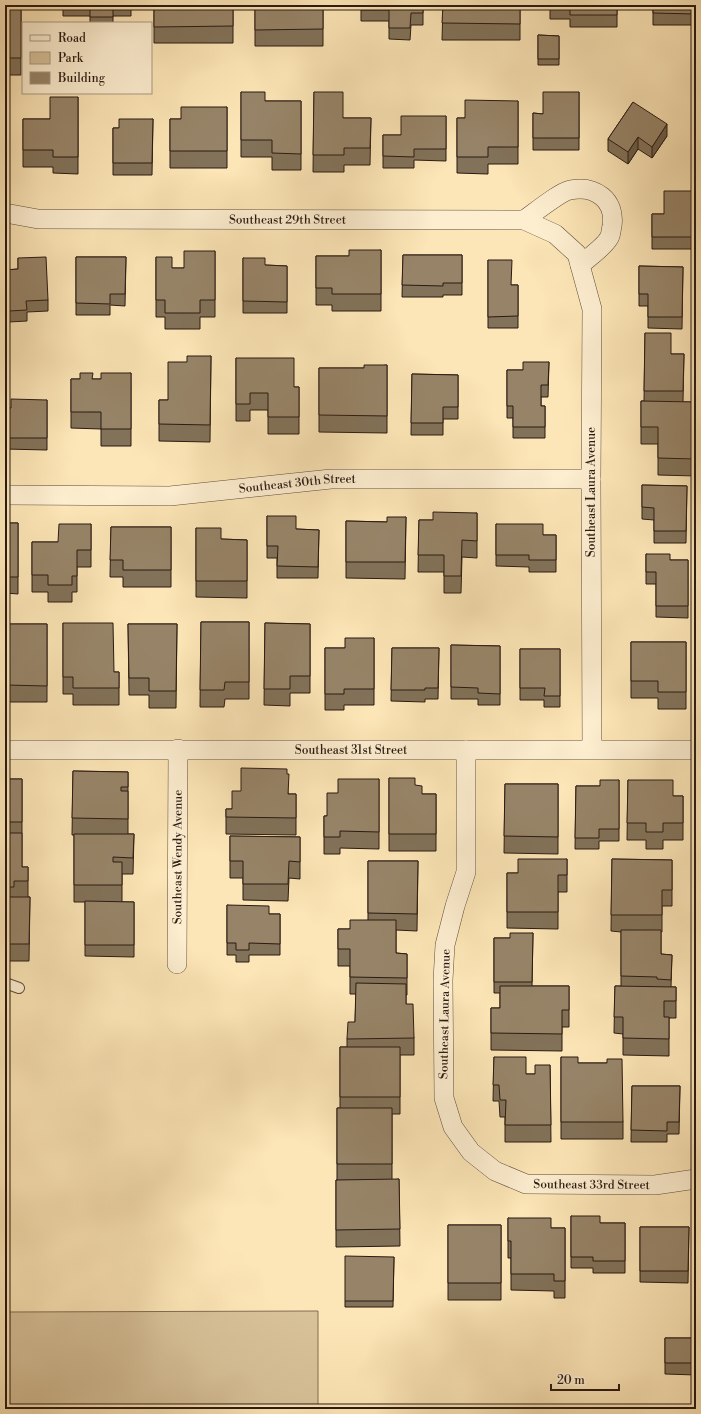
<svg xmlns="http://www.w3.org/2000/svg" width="701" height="1414" font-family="'Libre Bodoni',serif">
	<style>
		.green { fill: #d8c29a; stroke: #816e56 }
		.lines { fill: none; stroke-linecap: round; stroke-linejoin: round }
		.lane-casing { stroke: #5e4d3c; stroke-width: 12 }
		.street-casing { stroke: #5e4d3c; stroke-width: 20 }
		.lane { stroke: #fdeed0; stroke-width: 10 }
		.street { stroke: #fdeed0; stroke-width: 19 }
		.wall { fill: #827259; stroke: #2a1a13 }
		.shaded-wall { fill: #6a5c49; stroke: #2a1a13 }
		.building { fill: #978468; stroke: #2a1a13 }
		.labels { text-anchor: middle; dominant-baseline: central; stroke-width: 3; stroke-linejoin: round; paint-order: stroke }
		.street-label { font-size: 12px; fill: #2a1a13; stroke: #fdeed0 }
	</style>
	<rect width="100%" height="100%" fill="#fce5b6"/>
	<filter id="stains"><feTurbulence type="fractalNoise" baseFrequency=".005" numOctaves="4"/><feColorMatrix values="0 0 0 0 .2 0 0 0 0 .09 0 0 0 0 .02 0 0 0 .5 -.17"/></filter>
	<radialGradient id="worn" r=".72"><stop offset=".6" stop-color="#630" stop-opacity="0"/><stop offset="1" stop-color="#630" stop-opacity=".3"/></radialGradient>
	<!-- green -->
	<path class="green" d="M318 1311V1409H5V1312Z"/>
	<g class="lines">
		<defs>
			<path id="lane" d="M5 983 19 988"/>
			<g id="street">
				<path id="s1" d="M5 213 38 219 524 220 555 234 577 254 592 309 591 479 592 749"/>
				<path d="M524 220C534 213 560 192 570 190 595 185 616 200 612 226 611 230 611 235 609 238 604 247 588 258 580 265"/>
				<path id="s2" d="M5 495 170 496 331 479H591"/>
				<path id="s3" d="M5 750H696"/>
				<path id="s4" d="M466 750V872L455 906 445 945 443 980 444 1098 453 1127 471 1152 495 1171 526 1184 655 1185 696 1179"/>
				<path id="s5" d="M177 964 178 749"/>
			</g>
		</defs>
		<!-- lane casing -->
		<use href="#lane" class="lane-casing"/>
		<!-- street casing -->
		<use href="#street" class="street-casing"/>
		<!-- lane -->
		<use href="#lane" class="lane"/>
		<!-- street -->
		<use href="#street" class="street"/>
	</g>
	<!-- wall -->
	<path class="wall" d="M5 5H21V75H5Z
		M63 5H131V16H113V23H90V16H63Z
		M154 5H233V43H154Z
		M255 5H323V46H255Z
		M361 5H423V25H411L410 40 389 39V21H361Z
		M443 5H520V40H442Z
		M550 5H617V27H570V19H550Z
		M653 5H696V25H653Z
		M538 35 559 36V65H538Z
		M241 92 265 101H301V170H272V157H241Z
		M314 92 343 118H371L370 165H344V172H313Z
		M579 92V150H533V113L543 114Z
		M78 97V174L53 173V167H23V119H50Z
		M518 101V164H488V174L457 173V118H465Z
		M633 102 667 136 652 158 638 149 628 164 608 151V139Z
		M227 107V168H170V119H181Z
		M446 116V161L414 160V168H383V135H401Z
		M153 119 152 175H113V128H119Z
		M696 191V249H652V214H664Z
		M381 250V311H332V305H316V256H349Z
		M215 251V317H200V329H165V317H156V257L172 268H184Z
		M403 255H462V295H443V297H402Z
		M76 257H126L125 306 110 305V315H76Z
		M18 258 48 300V311L27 312V321L9 322V310H5V270L18 269Z
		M243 258 265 265 287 266V313H243Z
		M488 260 511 285H518V328H488Z
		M639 266 683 267 682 329 648 328V306H639Z
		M645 333 671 354H684L683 402H696V476L658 475V444H641V401H644Z
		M211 356 210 442 159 441V400H168L187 362Z
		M236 358 294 387H299V434H268V410H250V421H236Z
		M549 362 548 397H541V406H545V438H513V418H507V370H523Z
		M387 365V433L319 432V368H364Z
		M131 373V446H101V429L71 428V379H101Z
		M412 374 458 375V419H443V435H411Z
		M47 400V450L5 449V408H11Z
		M642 485 687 486 686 543H654V520L642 519Z
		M477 513V558L462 557 461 593H444V572H418L419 520H433Z
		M267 516 296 529 319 530 318 578H277V558H267Z
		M406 517 405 579 346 578V521L387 522Z
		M5 523H18V594L5 593Z
		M91 524V567H77V592H72V602H48V592H32V542H58Z
		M496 524 543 535H556V572H529V567L496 566Z
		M111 527H171V587H123V577H110Z
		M196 528 221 539 247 540V598L196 597Z
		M646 554 670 560H688V618L656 617V584H646Z
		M201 622H249V699H225L224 707H200Z
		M63 623 114 672H119V705H73V694H63Z
		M265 623 310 624V693H290V706L264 705Z
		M5 624H47V702H5Z
		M128 624H177L176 708H149V695H129Z
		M374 638V705H344V710H325V648H345Z
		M631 642H686V709H658V698H631Z
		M451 645 500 646V705H478V699H451Z
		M392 648H439L438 699H425V702L391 701Z
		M520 649H560V707H544V700H520Z
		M696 656V675L693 669V657Z
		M73 771 128 772V834H134L133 874H122V902H134V957L85 956V902H74V835H72Z
		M287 774 288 794H296V835L226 834V809H232L241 791Z
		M389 778 415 785 422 794H436V851H389Z
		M5 779H22V867H28V897H30L29 961H5Z
		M379 779V849L340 848V854H324V816H327L338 793Z
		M619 780V841H599V849H575L576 786H600Z
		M628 780 673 796H683V840H663V849H646V840H627Z
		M505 784H558V854L504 853Z
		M230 836 300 837V879L289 878 288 901 243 900V878H230Z
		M567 859V892H558V929L507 928V873H518Z
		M612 859 672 860V906H662V932H661V954L672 955 671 987H676V1018H669V1056L623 1055V1034L614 1033 615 986H621V932L611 931Z
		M368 861H418L417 931 396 930V953L407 954V995H406V1004L414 1038V1055H400V1114H392V1180L399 1179 400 1246 336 1247V1180H337V1108H340V1047H347V1039L355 1022 356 994H350V966H338V929H350L368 920Z
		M227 905 269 914H280V955H249V962H236V955H227Z
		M533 933 532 986H569V1027H562V1051L491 1050V1008H500V993H494V938H510Z
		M494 1057 526 1074H535L550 1065 551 1142H505V1117H500L499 1101H493Z
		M561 1057 578 1063H607L623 1122V1139H561Z
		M632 1086H680L679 1134H667V1142H631Z
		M571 1216 600 1223H625V1273H593V1268H571Z
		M508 1218 551 1228H565V1298H554V1291L511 1290V1258H508Z
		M448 1225H501V1300H448Z
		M640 1227H689L688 1283 640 1282Z
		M394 1257 393 1307H345V1301Z
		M665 1338H696V1375L665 1374Z"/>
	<!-- shaded-wall -->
	<path class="shaded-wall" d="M667 124V136L652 158V147Z
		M638 137V149L628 164V152Z"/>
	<!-- building -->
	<path class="building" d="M5 5H21V58H5Z
		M90 5H113V17H90Z
		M154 5H233V26L154 27Z
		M255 5H323V29L255 30Z
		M361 5H423V13H411L410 28H389V10H361Z
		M443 5H520V24L442 23Z
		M550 5H617V15H570V7H550Z
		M653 5H696V14L653 13Z
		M538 35 559 36V59H538Z
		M241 92H265V101H301V154L272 153V140H241Z
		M314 92H343V118H371L370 148H344V155H313Z
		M543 92H579V138H533V113L543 114Z
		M50 97H78V157H53V150H23V119H50Z
		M465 100 518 101V147H488V157H457V118H465Z
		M633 102 667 124 652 147 638 137 628 152 608 139Z
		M181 107H227V151H170V119H181Z
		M401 116H446V149H414V157L383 156V135H401Z
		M119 119H153L152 163H113V128H119Z
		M664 191H696V237H652V214H664Z
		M349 250H381V294H332V288H316V256H349Z
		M184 251H215V300H200V313H165V300H156V257H172V268H184Z
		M403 255H462V283H443V286L402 285Z
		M46 257 48 300 26 301 27 310 9 311V299H5V270L18 269V258Z
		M76 257H126L125 294H110V304L76 303Z
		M243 258H265V265L287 266V302L243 301Z
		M488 260H512L511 285H518V316L488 317Z
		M639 266 683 267 682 317H648V294H639Z
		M645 333H671V354H684L683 391H644Z
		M187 356H211L210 425 159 424V400H168V362H187Z
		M236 358H294V387H299V417H268V393H250V404H236Z
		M523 362H549L548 385H541V406H545V427H513V406H507V370H523Z
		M364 365H387V416L319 415V368H364Z
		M80 373H93L92 379H101V373H131V429H101V412H71V379H80Z
		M412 374 458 375V407H443V423H411Z
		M11 399 47 400V438H5V408H11Z
		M641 401 696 402V459L658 458V427H641Z
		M642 485 687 486 686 531H654V508L642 507Z
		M433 512 477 513V541L462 540 461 576H444V555H418L419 520H433Z
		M267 516H296V529L319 530 318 567 277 566 278 546H267Z
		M387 517H406L405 562H346V521L387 522Z
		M5 523H18V577H5Z
		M59 524H91V550H77V576H72V585H48V575H32V542H58Z
		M496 524H543V535H556V560H529V555H496Z
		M111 527H171V570H123V560H110Z
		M196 528H221V539L247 540V581H196Z
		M646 554H670V560H688V606H656V572H646Z
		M201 622H249V682H225L224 690H200Z
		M63 623H113L114 672H119V688H73V677H63Z
		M265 623 310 624V676H290V689H264Z
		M5 624H47V686L5 685Z
		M128 624H177L176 691H149V678H129Z
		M345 638H374V689H344V694H325V648H345Z
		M631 642H686V692H658V681H631Z
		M451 645 500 646V694L478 693V688L451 687Z
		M392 648H439L438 688H425V690H391Z
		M520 649H560V696H544L545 688H520Z
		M696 656V663L693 657Z
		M241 768 287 769V774H289L288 794H296V818L226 817V809H232V791H241Z
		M73 771 128 772V787H121V791H128V819L72 818Z
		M389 778H415V785L422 786V794H436V834H389Z
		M5 779H22V822H5Z
		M338 779H379V832L340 831V837H324V816H327V793H338Z
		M600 780H619V829H599V838H575L576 786H600Z
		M628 780H673V796H683V823H663V832H646V823H627Z
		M505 784H558V837L504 836Z
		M5 833H22V867H28V881H14V887H5Z
		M74 834H134L133 858 113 857V862H122V885H74Z
		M230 836 300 837V862L289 861 288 884H243V861H230Z
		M518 859H567V875H558V912H507V873H518Z
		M612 859 672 860V890H662V915H611Z
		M368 861H418L417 914 368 913Z
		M5 897H30L29 944H5Z
		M85 901 134 902V945H85Z
		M227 905 269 906V914H280V944L249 943V950H236V943H227Z
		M350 920H396V953L407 954V978L350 977V949H338V929H350Z
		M621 930H661V954L672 955 671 980 657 979V977L621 976Z
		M510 933H533L532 982H494V938H510Z
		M356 983 406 984V1004H413L414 1038 347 1039 348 1022H355Z
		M500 986H569V1010H562V1034L491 1033V1008H500Z
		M615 986 676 987V1001H664V1017H669V1039L623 1038V1017H614Z
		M340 1047H400V1097H340Z
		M494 1057H526V1074H535V1065H550L551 1125H505L506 1100H500L499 1085H493Z
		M561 1057H578V1063H607V1059H622L623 1122H561Z
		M632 1086H680L679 1122H667V1131L631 1130Z
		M337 1108H392V1164H337Z
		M399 1179 400 1229 336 1230V1180Z
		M571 1216H600V1223H625V1261H593V1257H571Z
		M508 1218H551V1228H565V1281H554V1274H511V1241H508Z
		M448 1225H501V1283H448Z
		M640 1227H689L688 1271H640Z
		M345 1256 394 1257 393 1301H345Z
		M665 1338H696V1363H665Z"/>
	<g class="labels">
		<!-- street labels -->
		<g class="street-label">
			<text stroke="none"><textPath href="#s1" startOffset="283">Southeast 29th Street</textPath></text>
			<text stroke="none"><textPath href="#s2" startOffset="293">Southeast 30th Street</textPath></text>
			<text transform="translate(591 492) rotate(-90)">Southeast Laura Avenue</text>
			<text stroke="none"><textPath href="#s3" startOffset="346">Southeast 31st Street</textPath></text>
			<text stroke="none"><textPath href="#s5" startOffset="107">Southeast Wendy Avenue</textPath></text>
			<text transform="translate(445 1014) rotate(-89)">Southeast Laura Avenue</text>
			<text stroke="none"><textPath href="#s4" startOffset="542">Southeast 33rd Street</textPath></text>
		</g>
	</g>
	<!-- margin -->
	<rect width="701" height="1414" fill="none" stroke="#fce5b6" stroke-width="20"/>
	<rect x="6" y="6" width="689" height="1402" fill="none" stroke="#2a1a13" stroke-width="2"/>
	<rect x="10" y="10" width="681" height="1394" fill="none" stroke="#2a1a13"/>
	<!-- legend -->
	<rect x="22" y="22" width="130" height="72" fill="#fdeed0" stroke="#a99984"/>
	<rect x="30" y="35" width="20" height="6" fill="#fdeed0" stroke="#a99984"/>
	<text x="58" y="42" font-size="12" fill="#2a1a13">Road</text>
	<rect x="30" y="52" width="20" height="12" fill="#d8c29a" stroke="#a99984"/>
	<text x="58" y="62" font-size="12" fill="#2a1a13">Park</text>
	<rect x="30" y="72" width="20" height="12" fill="#978468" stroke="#a99984"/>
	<text x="58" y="82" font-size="12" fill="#2a1a13">Building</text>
	<!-- scale -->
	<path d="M551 1384v6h68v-6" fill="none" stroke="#2a1a13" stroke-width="2"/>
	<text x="557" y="1384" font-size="12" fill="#2a1a13" stroke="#fdeed0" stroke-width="3" paint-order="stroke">20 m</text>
	<rect width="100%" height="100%" filter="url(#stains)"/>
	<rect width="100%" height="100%" fill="url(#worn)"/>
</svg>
